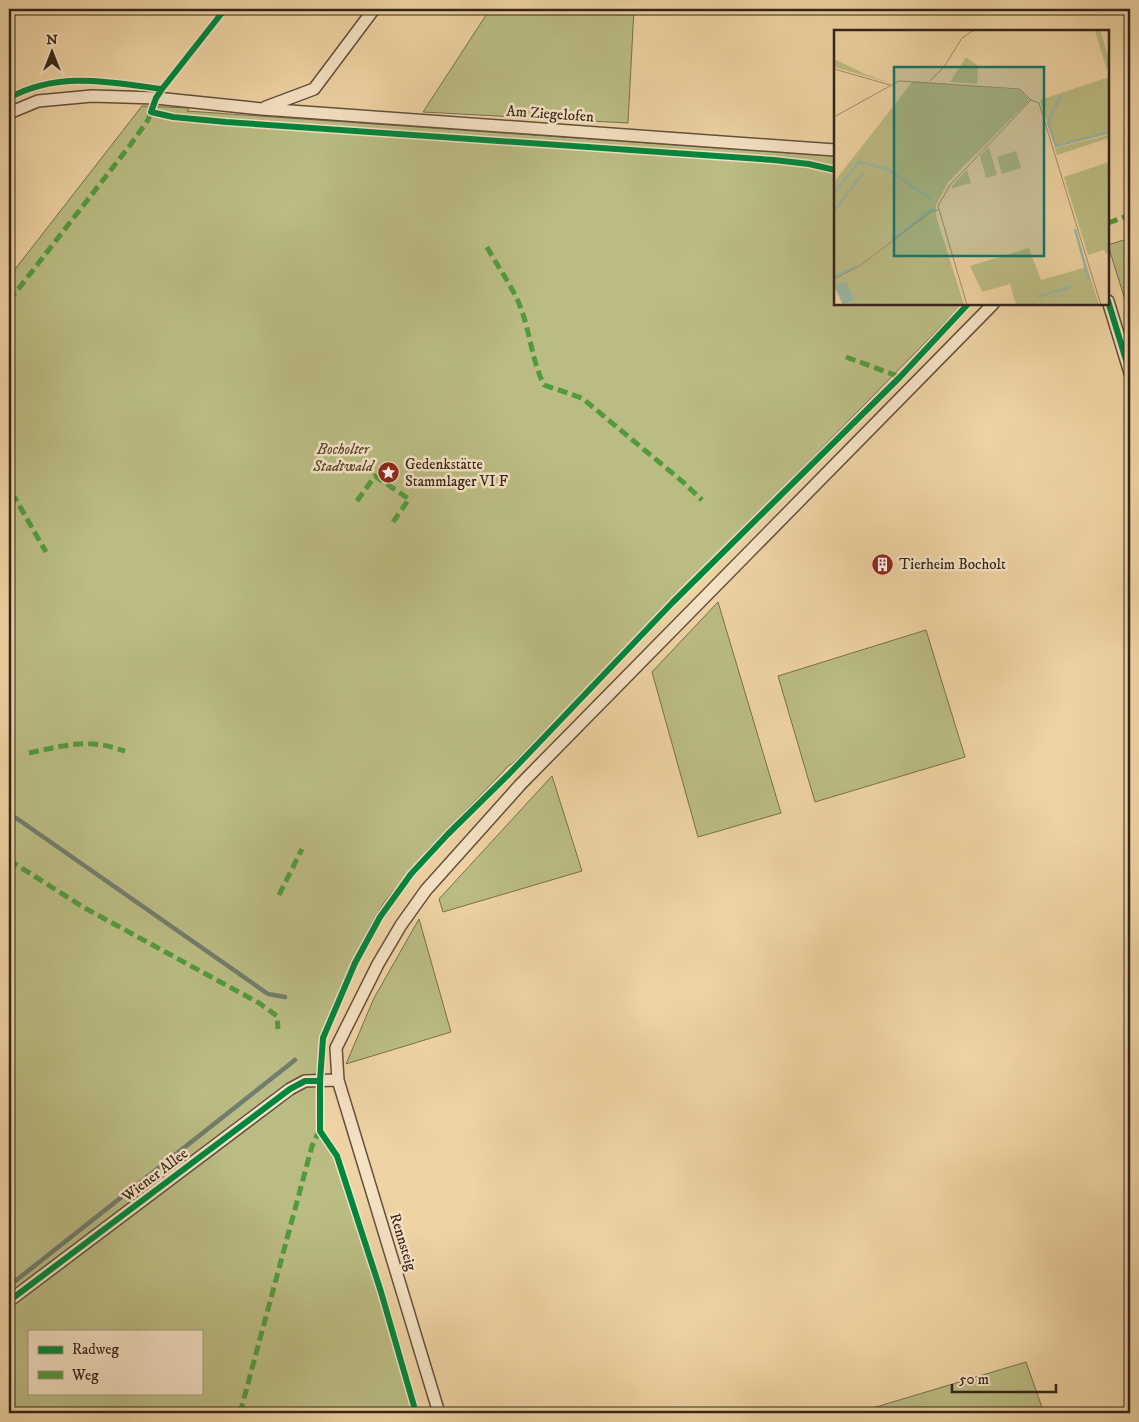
<svg xmlns="http://www.w3.org/2000/svg" width="1139" height="1422" font-family="'IM FELL DW Pica',serif">
	<style>
		.green { fill: #bbbc84; stroke: #78704f; fill-rule: evenodd }
		.lines { fill: none; stroke-linecap: round; stroke-linejoin: round }
		.stream { stroke: #717d6e; stroke-width: 4.5 }
		.street-casing { stroke: #63503c; stroke-width: 14 }
		.street { stroke: #f5e2c4; stroke-width: 11 }
		.quiet { stroke: #519b3e; stroke-width: 5; stroke-dasharray: 10 5; stroke-linecap: butt }
		.cycleway-casing { stroke: #f5e2c4; stroke-width: 9 }
		.cycleway { stroke: #00873e; stroke-width: 6 }
		.labels { text-anchor: middle; dominant-baseline: central; stroke-width: 5; stroke-linejoin: round; paint-order: stroke }
		.street-label { font-size: 15px; fill: #34241a; stroke: #f5e2c4 }
		.park-label { font-size: 15px; font-style: italic; fill: #564a34; stroke: #f5e2c4 }
		.poi-label { font-size: 15px; fill: #34241a; stroke: #f5e2c4; text-anchor: start }
		.inset-river { fill: none; stroke: #9ab8a6; stroke-width: 2.5 }
		.inset-road { fill: none; stroke: #a48d6d; stroke-width: 1 }
		.view { fill: #0f766e; fill-opacity: 0.15; stroke: #0f766e; stroke-width: 2.5 }
		.inset-edge { fill: none; stroke: #34241a; stroke-width: 2.5 }
	</style>
	<rect width="100%" height="100%" fill="#efd3a4"/>
	<filter id="stains"><feTurbulence type="fractalNoise" baseFrequency=".004" numOctaves="4"/><feColorMatrix values="0 0 0 0 .2 0 0 0 0 .09 0 0 0 0 .02 0 0 0 .5 -.17"/></filter>
	<radialGradient id="worn" r=".72"><stop offset=".6" stop-color="#630" stop-opacity="0"/><stop offset="1" stop-color="#630" stop-opacity=".3"/></radialGradient>
	<!-- green -->
	<path class="green" d="M490 9H634L628 123 423 112Z
		M142 106 189 108 187 111 835 156V304H963L514 762 507 767 502 773 431 846 385 901 375 917 356 954 340 988 321 1038 319 1103 316 1126 334 1156 395 1348 413 1413H9V277ZM29 1331H201V1393H29Z
		M1130 238V316L1108 245Z
		M718 602 781 813 698 837 652 672Z
		M926 630 965 757 815 802 778 676Z
		M552 776 582 871 443 912 439 899Z
		M419 919 451 1032 346 1064 374 998Z
		M1026 1362 1044 1413H856Z"/>
	<g class="lines">
		<!-- stream -->
		<path class="stream" d="M9 813 268 994 285 997
			M9 1286 295 1060"/>
		<defs>
			<path id="street" d="M266 107 314 89 374 9
				M9 113 38 101 92 96 156 98 262 109 835 150
				M1108 301 1130 373
				M9 1301 290 1089 305 1081 338 1080
				M439 1413 338 1080 336 1048 378 964 401 925 426 890 520 785 993 304"/>
		</defs>
		<!-- street casing -->
		<use href="#street" class="street-casing"/>
		<!-- street -->
		<use href="#street" class="street"/>
		<!-- quiet -->
		<path class="quiet" d="M1108 223 1130 215
			M487 247C497 265 509 282 518 301 530 328 531 359 544 385L582 398 683 482 702 500
			M9 301 131 144 148 120 152 109
			M846 357 900 377
			M9 497 15 498 46 552
			M357 501 375 476 409 499 393 522
			M29 753C53 748 77 741 102 745 110 746 118 749 125 751
			M9 860 83 907 259 1003 277 1016 278 1029
			M279 895 302 849
			M240 1413 312 1146 320 1129"/>
		<defs>
			<path id="cycleway" d="M225 9 162 89 156 98 151 112 173 117 226 122 774 160 809 164 835 170
				M9 98C59 71 108 82 162 89
				M1108 301 1130 373
				M9 1301 290 1089 305 1081H320
				M416 1413 381 1292 337 1156 320 1131V1081L323 1038 355 963 380 917 411 874 448 834 509 774 673 602 900 377 968 304"/>
		</defs>
		<!-- cycleway casing -->
		<use href="#cycleway" class="cycleway-casing"/>
		<!-- cycleway -->
		<use href="#cycleway" class="cycleway"/>
	</g>
	<!-- icons -->
	<defs>
		<symbol id="sight-disc" viewBox="-11 -11 22 22"><circle r="9.5" fill="#8f2418" stroke="#f5e2c4"/><path d="M0-6L1.8-2.2L6-1.7L2.9 1.2L3.7 5.4L0 3.3L-3.7 5.4L-2.9 1.2L-6-1.7L-1.8-2.2Z" fill="#fff"/></symbol>
		<symbol id="building-disc" viewBox="-11 -11 22 22"><circle r="9.5" fill="#8f2418" stroke="#f5e2c4"/><path d="M-4-6H4V6H1V3H-1V6H-4ZM-2.5-4.3h1.7v1.8h-1.7ZM.8-4.3h1.7v1.8H.8ZM-2.5-1h1.7V.8h-1.7ZM.8-1h1.7V.8H.8Z" fill="#fff"/></symbol>
	</defs>
	<g fill-rule="evenodd">
		<use href="#sight-disc" x="376" y="460" width="25" height="25"/>
		<use href="#building-disc" x="870" y="552" width="25" height="25"/>
	</g>
	<g class="labels">
		<!-- street labels -->
		<g class="street-label">
			<text transform="translate(550 114) rotate(4)">Am Ziegelofen</text>
			<text transform="translate(155 1175) rotate(-37)">Wiener Allee</text>
			<text transform="translate(403 1242) rotate(73)">Rennsteig</text>
		</g>
		<!-- park labels -->
		<g class="park-label">
			<text x="343" y="449">Bocholter<tspan x="343" dy="17">Stadtwald</tspan></text>
		</g>
		<!-- poi labels -->
		<g class="poi-label">
			<text x="405" y="464">Gedenkstätte<tspan x="405" dy="17">Stammlager VI F</tspan></text>
			<text x="899" y="564">Tierheim Bocholt</text>
		</g>
	</g>
	<!-- overview -->
	<g transform="translate(834 30)">
		<rect width="275" height="275" fill="#efd3a4"/>
		<path d="M261 0H266L275 29 273 41ZM132 27 144 36 143 54 116 52ZM0 29 31 44 56 53 0 37ZM275 47V104L221 117 206 70ZM79 51 186 60 196 70 114 152 102 175V186L130 275H11L21 270 14 256H0V152ZM275 105V108L223 125 221 118ZM155 117 163 145 152 148 146 126ZM182 121 187 138 168 144 163 127ZM275 132V223L272 224 270 220 254 225 230 147ZM133 140 137 153 118 158V156ZM195 218 207 250 253 237 265 275H182L176 254 148 262 136 236Z" fill="#bbbc84"/>
		<path d="M12 251 21 270 9 275 0 256Z" fill="#9ab8a6"/>
		<path class="inset-river" d="M227 65 214 93 222 116 275 102M0 163 25 132 53 139 97 169M0 181 30 142M241 199 255 250M58 210 99 178M0 247 23 236M203 267 239 256"/>
		<path class="inset-road" d="M0 39 56 55M96 51 110 37 128 8 140 0M0 87 65 51 186 59 197 70 205 73 267 275M0 249 27 235 98 181 104 180M133 275 104 176 116 155 197 70"/>
		<path class="view" d="M60 37H210V226H60Z"/>
		<rect width="275" height="275" class="inset-edge"/>
	</g>
	<!-- margin -->
	<rect width="1139" height="1422" fill="none" stroke="#efd3a4" stroke-width="30"/>
	<rect x="10" y="10" width="1119" height="1402" fill="none" stroke="#34241a" stroke-width="2.5"/>
	<rect x="15" y="15" width="1109" height="1392" fill="none" stroke="#34241a"/>
	<!-- legend -->
	<rect x="28" y="1330" width="175" height="65" fill="#f5e2c4" stroke="#a89680"/>
	<rect x="38" y="1346" width="25" height="8" fill="#00873e" stroke="#a89680"/>
	<text x="72" y="1354" font-size="15" fill="#34241a">Radweg</text>
	<rect x="38" y="1371" width="25" height="8" fill="#519b3e" stroke="#a89680"/>
	<text x="72" y="1380" font-size="15" fill="#34241a">Weg</text>
	<!-- north arrow -->
	<g transform="translate(52 52)" stroke="#f5e2c4" stroke-width="4" paint-order="stroke">
	<path d="M0-4L9 19L0 12L-9 19Z" fill="#34241a"/>
	<text y="-8" font-size="14" font-weight="bold" text-anchor="middle" fill="#34241a">N</text>
	</g>
	<!-- scale -->
	<path d="M952 1384v8h104v-8" fill="none" stroke="#34241a" stroke-width="2.5"/>
	<text x="959" y="1384" font-size="15" fill="#34241a" stroke="#f5e2c4" stroke-width="4" paint-order="stroke">50 m</text>
	<rect width="100%" height="100%" filter="url(#stains)"/>
	<rect width="100%" height="100%" fill="url(#worn)"/>
</svg>
